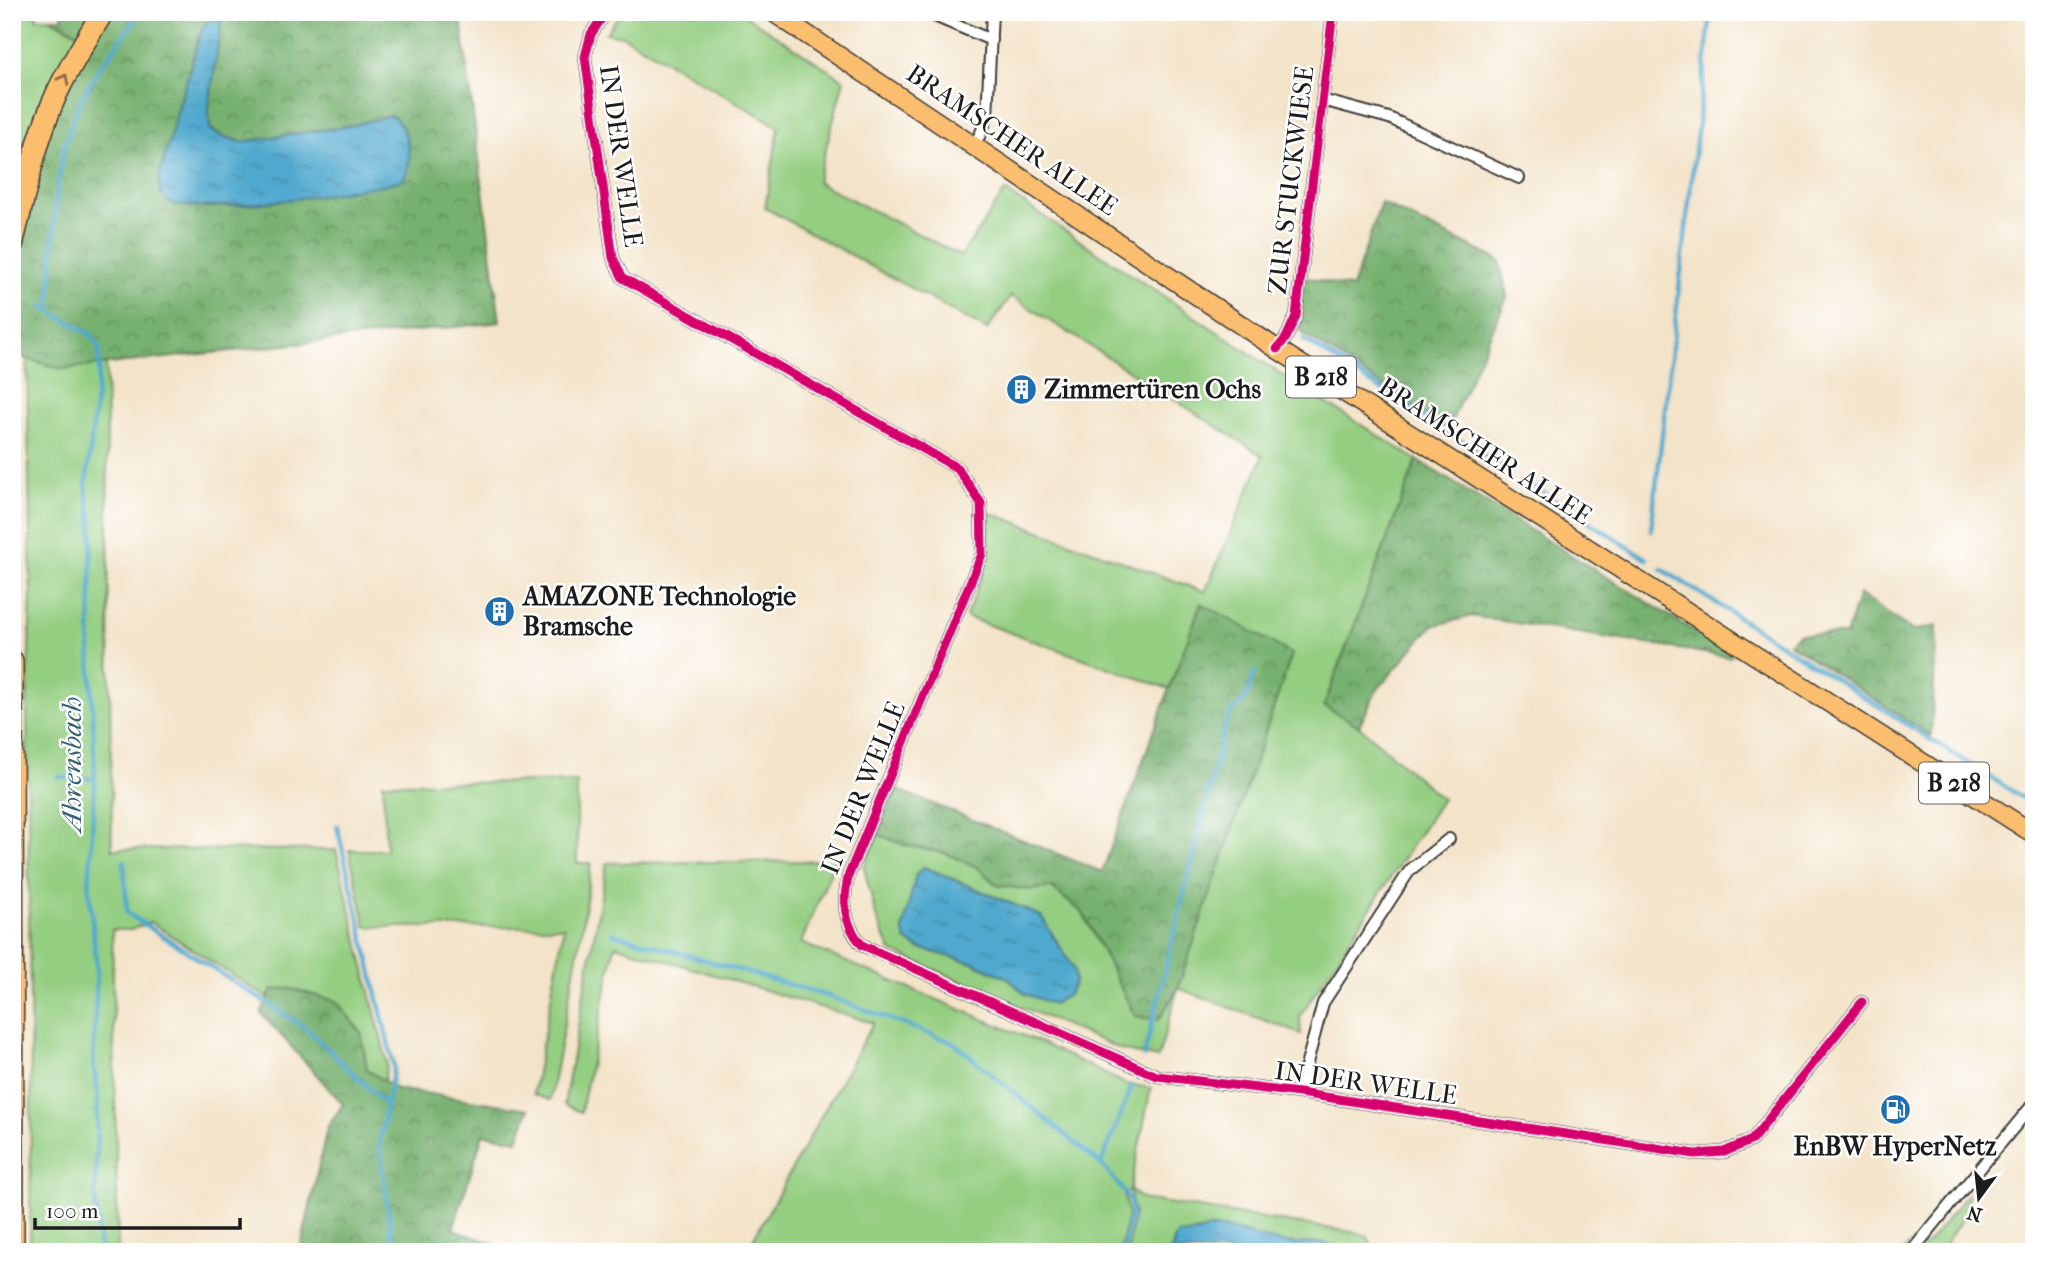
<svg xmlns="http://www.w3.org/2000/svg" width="2046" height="1264" font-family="'IM FELL French Canon',serif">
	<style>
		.green { fill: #94ce81; stroke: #58754e; stroke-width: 2; fill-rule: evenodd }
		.forest { fill: url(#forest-crowns); stroke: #4a6646; stroke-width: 2; fill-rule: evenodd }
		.water { fill: url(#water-ripples); stroke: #366275; stroke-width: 2 }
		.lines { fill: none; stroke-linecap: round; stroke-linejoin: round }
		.stream { stroke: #50a9ce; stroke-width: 4.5 }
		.street-casing { stroke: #3c3a36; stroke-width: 14 }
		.primary-casing { stroke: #3c3a36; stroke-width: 21 }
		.highway-casing { stroke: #3c3a36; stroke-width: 24 }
		.street { stroke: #fff; stroke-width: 10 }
		.primary { stroke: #fbbd6e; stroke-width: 18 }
		.highway { stroke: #fbbd6e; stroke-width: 21 }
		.cycleway-casing { stroke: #fff; stroke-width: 13 }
		.cycleway { stroke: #d6006c; stroke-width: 9 }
		.oneway { stroke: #8c6c45 }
		.labels { text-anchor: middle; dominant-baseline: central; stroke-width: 5; stroke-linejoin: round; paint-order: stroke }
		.shield { fill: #fff; stroke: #606060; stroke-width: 2 }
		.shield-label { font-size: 24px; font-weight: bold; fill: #1c1c1c }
		.street-label { font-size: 26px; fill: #1c1c1c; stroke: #fff }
		.poi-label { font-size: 26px; font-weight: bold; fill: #1c1c1c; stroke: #fff; text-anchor: start }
		.water-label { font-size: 28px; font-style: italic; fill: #366275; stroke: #fff }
	</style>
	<defs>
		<pattern id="forest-crowns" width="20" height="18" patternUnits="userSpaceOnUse" patternTransform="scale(1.75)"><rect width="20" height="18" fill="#77b16f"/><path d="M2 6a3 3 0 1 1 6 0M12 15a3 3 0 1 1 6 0" fill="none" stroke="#618f5a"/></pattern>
		<pattern id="water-ripples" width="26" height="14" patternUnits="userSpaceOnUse" patternTransform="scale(1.75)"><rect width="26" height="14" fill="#50a9ce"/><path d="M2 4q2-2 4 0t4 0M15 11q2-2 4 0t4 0" fill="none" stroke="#4289a6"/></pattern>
	</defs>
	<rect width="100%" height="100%" fill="#fff"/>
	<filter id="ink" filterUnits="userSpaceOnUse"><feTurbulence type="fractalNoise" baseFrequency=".0143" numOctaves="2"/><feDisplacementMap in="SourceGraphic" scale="14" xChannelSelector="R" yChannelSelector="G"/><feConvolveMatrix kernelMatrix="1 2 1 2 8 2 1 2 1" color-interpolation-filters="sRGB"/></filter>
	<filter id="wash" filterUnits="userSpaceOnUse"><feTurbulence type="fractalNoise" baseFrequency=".00686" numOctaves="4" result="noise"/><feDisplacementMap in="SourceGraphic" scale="28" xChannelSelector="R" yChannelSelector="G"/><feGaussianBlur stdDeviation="1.57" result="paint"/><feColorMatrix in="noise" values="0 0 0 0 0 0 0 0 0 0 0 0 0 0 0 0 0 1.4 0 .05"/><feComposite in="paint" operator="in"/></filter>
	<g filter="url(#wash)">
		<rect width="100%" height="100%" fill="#f3e3c8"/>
		<!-- green -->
		<path class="green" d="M12 12H36V18H50L87 38 12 245Z
			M621 12H740L844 80 817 182 961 256 1005 191 1296 384 1417 460 1324 706 1359 726 1442 799 1300 1016 1301 1034 1178 988 1158 1058 1125 1051 891 951 876 916 864 867 878 834 904 845 945 853 977 867 997 885 1030 890 1050 887 1083 913 1135 1015 1201 604 1169 689 969 618 966 616C983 575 993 559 988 512L1205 592 1263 456 1011 296 987 330 765 208 779 127 623 36 606 33ZM924 867 1041 916 1025 994 1008 978 974 963Z
			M27 359 62 369 106 363 112 849 336 850 387 1063 384 1081 367 1070 361 1032 272 990 268 998 150 922 131 930H112L118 1252H30L31 1094 27 703 31 594Z
			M577 782V863H591L583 923 550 1100 533 1094 564 927H366L349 850H386L383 783Z
			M835 861 801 943 1041 1043 1126 1084 1151 1088 1130 1190 1142 1199 1358 1233 1367 1236 1376 1252H1342L1339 1248 1323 1242 1295 1244 1272 1241 1226 1228H1211L1175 1237 1171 1252H1127L1134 1214 1130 1191 1124 1195 1128 1214 1120 1252H746L873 1023 615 945 581 1112 564 1105 607 863Z
			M1968 1193V1210L1940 1252H1902L1913 1242 1925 1247Z"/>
		<!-- forest -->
		<path class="forest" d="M63 12H460L500 322 62 369 12 354V245L39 142 87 38 50 18H62ZM205 24H221L208 112 210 128 218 135 242 142 354 125 391 115 402 126 409 153 261 203 207 207 186 206 162 196 159 187 160 173 197 44Z
			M1381 203 1500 261 1507 297 1448 429 1301 332V276L1352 288Z
			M1417 460 1733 655 1729 657 1472 616 1432 626 1377 690 1359 726 1324 706Z
			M1859 594 1913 631 1937 626 1931 736 1789 643 1798 634 1846 635Z
			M1201 603 1292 654 1178 988 1159 1020 1135 1016 1083 913 1051 887 1030 890 997 885 977 867 945 853 904 845 878 834 896 789 1102 872Z
			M288 988 336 1001 361 1032 367 1070 397 1089 529 1109 518 1140 483 1134 453 1229 514 1252H300L327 1128 343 1104 261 1013 272 990Z"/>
		<!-- water -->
		<path class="water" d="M218 17 221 19V24L208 112 210 128 218 135 242 142 354 125 391 115C409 127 415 162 403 180 367 190 198 217 169 202 158 196 159 184 160 173L197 44C201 33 204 18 218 17Z
			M924 867 1041 916 1074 969 1075 982 1068 995 1053 1004 1025 994 1008 978 974 963 918 948 906 940 903 929 916 874Z
			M1211 1228C1239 1227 1265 1242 1294 1244 1311 1245 1329 1238 1342 1252H1171L1175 1237 1179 1233 1187 1235Z"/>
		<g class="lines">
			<!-- stream -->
			<path class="stream" d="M42 306 90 334 99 347V371L86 486 92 526 90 643 95 779 89 888 97 971 93 1062 98 1093 95 1198 100 1252
				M50 309C54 246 51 176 74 116 89 78 117 45 141 12
				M1303 339 1502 467
				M1535 487 1647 559
				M1651 530 1711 12
				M1662 569 2034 805
				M58 777 95 779
				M337 826 394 1067 379 1145 394 1252
				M124 861 127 913 307 1029 385 1104
				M612 933 828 996 954 1043 1103 1166 1126 1194 1130 1201 1131 1213 1123 1252
				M1144 1056 1224 728 1231 711 1243 702 1248 693 1254 672
				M1101 1164 1132 1086"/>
		</g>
	</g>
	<g filter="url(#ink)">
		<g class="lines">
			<defs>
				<path id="street" d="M606 12 591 34 585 57 613 258 623 278 957 468 981 503 982 554 849 874C842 901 843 923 862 945L1157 1076 1299 1093 1695 1154 1724 1152 1752 1140 1862 1002
					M925 12 991 40
					M1322 100 1389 118 1519 178
					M972 147 980 135 987 117 992 12
					M1277 349 1286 338 1296 316 1333 12
					M1299 1093 1323 1003 1410 870 1449 839
					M1911 1252 2034 1103"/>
				<path id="primary" d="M773 12 1277 349 2034 834"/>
				<path id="highway" d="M12 245C25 194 35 141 57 93 70 65 87 38 103 12
					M12 661 13 1252"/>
			</defs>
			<!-- street casing -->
			<use href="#street" class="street-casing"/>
			<!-- primary casing -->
			<use href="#primary" class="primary-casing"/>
			<!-- highway casing -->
			<use href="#highway" class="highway-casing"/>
			<!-- street -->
			<use href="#street" class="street"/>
			<!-- primary -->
			<use href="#primary" class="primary"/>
			<!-- highway -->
			<use href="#highway" class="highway"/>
			<defs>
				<path id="cycleway" d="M606 12 591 34 585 57 613 258 623 278 957 468 981 503 982 554 849 874C842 901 843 923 862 945L1157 1076 1299 1093 1695 1154 1724 1152 1752 1140 1862 1002
					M1277 349 1286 338 1296 316 1333 12"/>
			</defs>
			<!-- cycleway casing -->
			<use href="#cycleway" class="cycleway-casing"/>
			<!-- cycleway -->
			<use href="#cycleway" class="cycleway"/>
		</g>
		<!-- one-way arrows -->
		<defs><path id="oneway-chevron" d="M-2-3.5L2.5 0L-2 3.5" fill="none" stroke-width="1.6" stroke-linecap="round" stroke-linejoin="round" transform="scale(1.75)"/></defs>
		<use class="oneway" href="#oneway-chevron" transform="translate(64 79) rotate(-63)"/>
	</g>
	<!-- icons -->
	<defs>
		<symbol id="building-disc" viewBox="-11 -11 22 22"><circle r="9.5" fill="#1f6fb2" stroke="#fff"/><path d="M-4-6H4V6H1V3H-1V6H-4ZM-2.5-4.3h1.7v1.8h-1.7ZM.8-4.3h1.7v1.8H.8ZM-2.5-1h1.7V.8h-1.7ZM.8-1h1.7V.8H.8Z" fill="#fff"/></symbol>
		<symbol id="fuel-disc" viewBox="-11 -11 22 22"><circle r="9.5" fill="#1f6fb2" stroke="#fff"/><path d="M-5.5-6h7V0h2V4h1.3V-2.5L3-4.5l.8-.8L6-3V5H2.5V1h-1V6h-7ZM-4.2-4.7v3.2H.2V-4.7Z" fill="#fff"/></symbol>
	</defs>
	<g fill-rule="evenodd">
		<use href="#building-disc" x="1004" y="372" width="35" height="35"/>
		<use href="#building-disc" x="482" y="594" width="35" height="35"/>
		<use href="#fuel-disc" x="1878" y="1092" width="35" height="35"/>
	</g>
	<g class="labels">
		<!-- shield labels -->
		<g class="shield">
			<rect x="1286" y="356.5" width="70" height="41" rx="5"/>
			<rect x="1919" y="762.5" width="70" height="41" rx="5"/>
		</g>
		<g class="shield-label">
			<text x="1321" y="377">B 218</text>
			<text x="1954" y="783">B 218</text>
		</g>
		<!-- street labels -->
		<g class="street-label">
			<text transform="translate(1012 140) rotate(34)">BRAMSCHER ALLEE</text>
			<text transform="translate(621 156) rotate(82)">IN DER WELLE</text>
			<text transform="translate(1291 180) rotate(-83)">ZUR STUCKWIESE</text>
			<text transform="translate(1485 451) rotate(33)">BRAMSCHER ALLEE</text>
			<text transform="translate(863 788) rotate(-68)">IN DER WELLE</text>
			<text transform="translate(1366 1083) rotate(8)">IN DER WELLE</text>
		</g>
		<!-- poi labels -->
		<g class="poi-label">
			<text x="1044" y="389">Zimmertüren Ochs</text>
			<text x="523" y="596">AMAZONE Technologie<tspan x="523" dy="30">Bramsche</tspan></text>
			<text x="1895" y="1146" text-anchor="middle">EnBW HyperNetz</text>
		</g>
		<!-- water labels -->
		<g class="water-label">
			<text transform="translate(71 764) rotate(-90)">Ahrensbach</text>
		</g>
	</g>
	<!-- margin -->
	<rect width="2046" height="1264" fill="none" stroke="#fff" stroke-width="42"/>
	<!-- north arrow -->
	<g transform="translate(1979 1198) rotate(195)" stroke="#ffffff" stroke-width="5" paint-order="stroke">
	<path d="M0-5L12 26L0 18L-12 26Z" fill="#1c1c1c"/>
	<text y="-10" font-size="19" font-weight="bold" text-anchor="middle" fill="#1c1c1c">N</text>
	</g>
	<!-- scale -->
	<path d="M35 1218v10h205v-10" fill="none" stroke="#1c1c1c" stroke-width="3.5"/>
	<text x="46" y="1218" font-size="21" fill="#1c1c1c" stroke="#ffffff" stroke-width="5" paint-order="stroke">100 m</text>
</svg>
